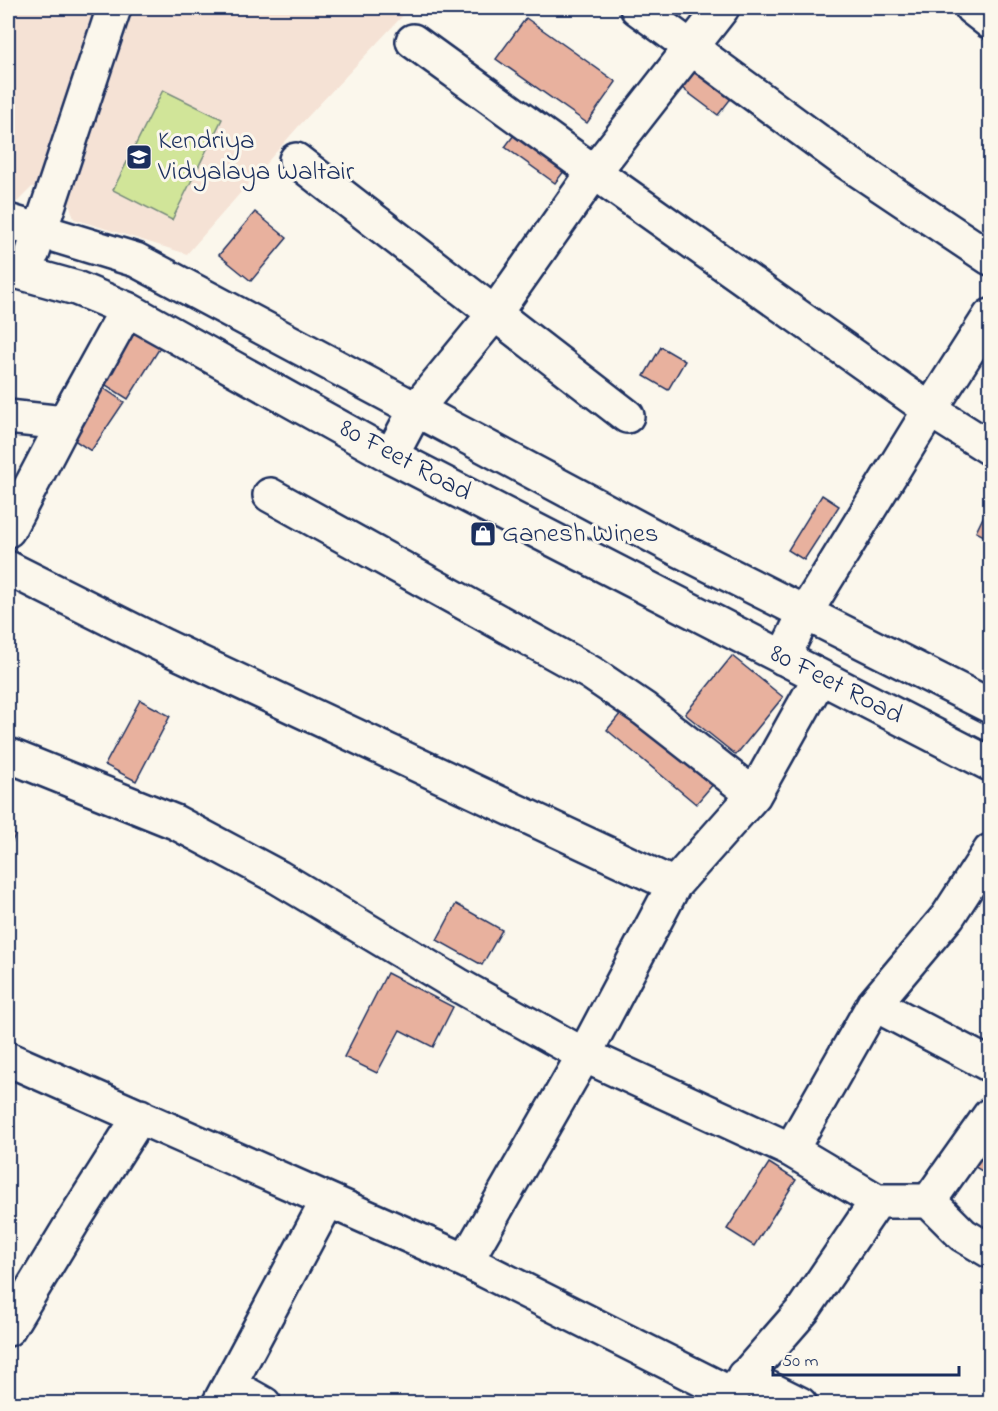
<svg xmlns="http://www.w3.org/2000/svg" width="998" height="1411" font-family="'Indie Flower',sans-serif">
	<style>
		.built { fill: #f5e2d5 }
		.green { fill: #d1e599; stroke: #768a7c; stroke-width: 1.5 }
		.building { fill: #e8b19e; stroke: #1b2f5e; stroke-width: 1.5 }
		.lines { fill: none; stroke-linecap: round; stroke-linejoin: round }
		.minor-casing { stroke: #1b2f5e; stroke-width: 38 }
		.minor { stroke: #fbf7ec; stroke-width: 33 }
		.labels { text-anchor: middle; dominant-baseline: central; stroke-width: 6; stroke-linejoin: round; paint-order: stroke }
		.poi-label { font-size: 27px; fill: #1b2f5e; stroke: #fbf7ec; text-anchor: start }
		.street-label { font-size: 27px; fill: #1b2f5e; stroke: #fbf7ec }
	</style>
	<rect width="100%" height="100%" fill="#fbf7ec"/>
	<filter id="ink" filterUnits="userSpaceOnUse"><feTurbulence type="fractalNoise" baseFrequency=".0167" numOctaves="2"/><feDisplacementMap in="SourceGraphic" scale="12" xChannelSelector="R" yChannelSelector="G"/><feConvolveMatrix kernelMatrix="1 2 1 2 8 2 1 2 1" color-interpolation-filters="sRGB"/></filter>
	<g filter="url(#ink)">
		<!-- built -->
		<path class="built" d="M8 8H410L297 128 187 254 74 219 67 196 32 187 17 202 8 199Z"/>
		<!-- green -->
		<path class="green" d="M163 90 222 119 172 220 113 190Z"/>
		<!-- building -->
		<path class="building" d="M526 18 616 82 587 123 496 59Z
			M700 56 740 87 718 115 678 85Z
			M522 124 572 161 555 183 505 147Z
			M255 212 287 238 251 281 219 255Z
			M132 327 161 346 128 399 98 380Z
			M661 347 685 361 668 390 644 376Z
			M96 383 124 402 91 451 62 432Z
			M822 495 839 506 804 560 788 550Z
			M990 503V539L976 532Z
			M732 656 783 697 736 755 685 714Z
			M140 700 170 716 136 781 105 765Z
			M625 708 714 783 696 804 607 730Z
			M8 831 15 835 8 850Z
			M456 904 502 930 482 965 437 940Z
			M387 973 453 1007 433 1047 400 1030 377 1073 344 1057Z
			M990 1137V1176L972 1165Z
			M769 1163 796 1180 754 1246 727 1229Z"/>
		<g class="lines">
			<defs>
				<path id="minor" d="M637 8 845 161 990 258
					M972 8 990 22
					M413 41 594 172 930 410 990 448
					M296 160 627 416
					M8 221 136 260 672 546 990 706
					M33 252 114 8
					M8 269 76 288 127 309 391 456 990 764
					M8 417 64 423
					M391 456 416 409 495 313 594 172 722 8
					M270 495 591 673 644 709 754 795
					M8 530 64 423 127 309
					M8 568 164 646 674 885
					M783 658 805 613 930 410 990 316
					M8 755 175 822 278 877 458 985 584 1055 791 1150 877 1201 803 1310 721 1404
					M874 1004 990 1065
					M8 1059 328 1200 219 1404
					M791 1150 874 1004 948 916 990 851
					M328 1200 466 1261 729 1393
					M877 1201H929L990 1115
					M929 1201 963 1235 990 1251
					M466 1261 584 1055 674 885 754 795 820 677
					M8 1329 74 1220 140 1116
					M744 1376 800 1404
					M230 1385 264 1404"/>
			</defs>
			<!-- minor casing -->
			<use href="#minor" class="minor-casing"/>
			<!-- minor -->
			<use href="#minor" class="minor"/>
		</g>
	</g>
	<!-- icons -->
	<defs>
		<symbol id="school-square" viewBox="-11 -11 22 22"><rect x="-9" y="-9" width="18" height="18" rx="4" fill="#1b2f5e" stroke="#fbf7ec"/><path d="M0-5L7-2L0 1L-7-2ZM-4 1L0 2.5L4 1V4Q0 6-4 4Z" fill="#fff"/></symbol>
		<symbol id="shop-square" viewBox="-11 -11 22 22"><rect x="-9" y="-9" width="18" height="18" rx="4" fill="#1b2f5e" stroke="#fbf7ec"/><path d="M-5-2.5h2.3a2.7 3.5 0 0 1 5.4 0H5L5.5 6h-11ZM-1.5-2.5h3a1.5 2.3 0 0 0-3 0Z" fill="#fff"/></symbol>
	</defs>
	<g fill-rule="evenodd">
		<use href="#school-square" x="124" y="142" width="30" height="30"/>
		<use href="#shop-square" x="468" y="519" width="30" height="30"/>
	</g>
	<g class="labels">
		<!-- poi labels -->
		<g class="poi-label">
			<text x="158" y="141">Kendriya<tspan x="158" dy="31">Vidyalaya Waltair</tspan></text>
			<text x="502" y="534">Ganesh Wines</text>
		</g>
		<!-- street labels -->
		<g class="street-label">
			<text transform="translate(405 461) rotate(28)">80 Feet Road</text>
			<text transform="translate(836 685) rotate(27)">80 Feet Road</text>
		</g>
	</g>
	<!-- margin -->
	<rect width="998" height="1411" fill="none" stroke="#fbf7ec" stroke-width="30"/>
	<rect x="15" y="15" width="968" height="1381" fill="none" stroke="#1b2f5e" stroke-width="2" filter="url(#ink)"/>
	<!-- scale -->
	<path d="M773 1366v9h186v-9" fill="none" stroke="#1b2f5e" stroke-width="3"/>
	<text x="782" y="1366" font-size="18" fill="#1b2f5e" stroke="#fbf7ec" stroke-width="4.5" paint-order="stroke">50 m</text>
</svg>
